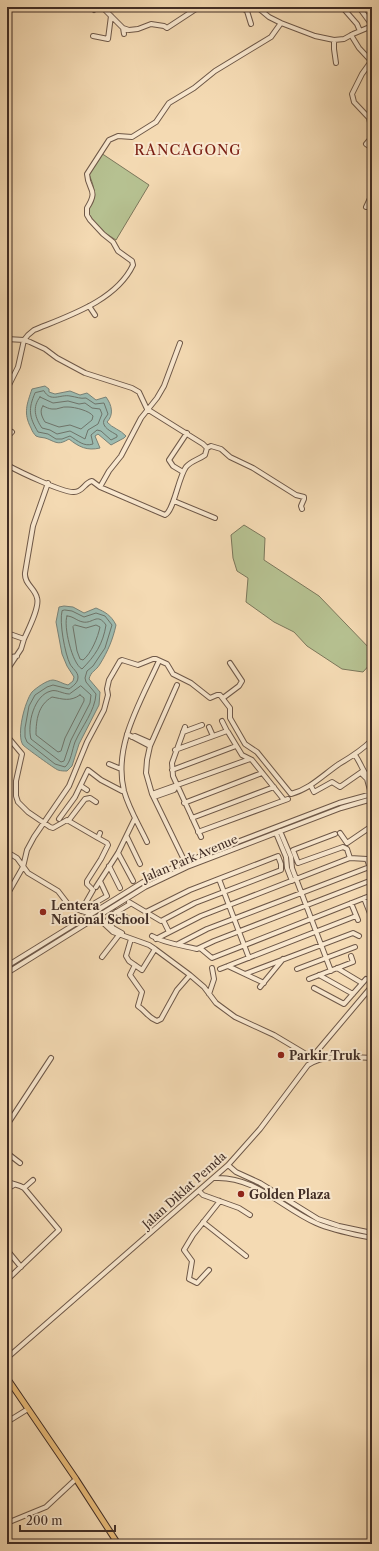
<svg xmlns="http://www.w3.org/2000/svg" width="379" height="1551" font-family="'Libre Caslon Text',serif">
	<style>
		.green { fill: #b6c191; stroke: #7c775b }
		.water { fill: #9cbaaf; stroke: #788278 }
		.lines { fill: none; stroke-linecap: round; stroke-linejoin: round }
		.shore { stroke: #6e746a; stroke-width: 1 }
		.minor-casing { stroke: #6e5848; stroke-width: 6 }
		.major-casing { stroke: #412d25; stroke-width: 7 }
		.minor { stroke: #f8e7ce; stroke-width: 4 }
		.major { stroke: #eabd7a; stroke-width: 5 }
		.poi-dot { fill: #8f2418; stroke: #f8e7ce; stroke-width: 1.5 }
		.labels { text-anchor: middle; dominant-baseline: central; stroke-width: 4; stroke-linejoin: round; paint-order: stroke }
		.street-label { font-size: 12px; fill: #412d25; stroke: #f8e7ce }
		.poi-label { font-size: 12px; font-weight: bold; fill: #412d25; stroke: #f8e7ce; text-anchor: start }
		.quarter-label { font-size: 14px; letter-spacing: 1px; fill: #7a1f14; stroke: #f8e7ce }
	</style>
	<rect width="100%" height="100%" fill="#f4dab3"/>
	<filter id="stains"><feTurbulence type="fractalNoise" baseFrequency=".005" numOctaves="4"/><feColorMatrix values="0 0 0 0 .2 0 0 0 0 .09 0 0 0 0 .02 0 0 0 .5 -.17"/></filter>
	<radialGradient id="worn" r=".72"><stop offset=".6" stop-color="#630" stop-opacity="0"/><stop offset="1" stop-color="#630" stop-opacity=".3"/></radialGradient>
	<!-- green -->
	<path class="green" d="M101 153 149 185 116 240 102 231 87 213C88 207 92 203 93 198 96 190 91 179 88 172Z
		M244 525 265 538 264 560 319 596 372 651V662L363 672 342 669 307 646 294 632 274 622 246 602 248 578 237 571 233 558 231 535Z"/>
	<!-- water -->
	<path class="water" d="M45 386 49 389V392L55 394 70 391 80 395 87 393 96 400 106 397C112 405 114 415 107 422 112 428 121 430 126 436L124 438 111 445 98 434 95 436 100 448C87 451 79 447 69 439 59 445 57 443 48 439 44 437 40 438 36 436 34 434 32 431 31 428 23 413 27 404 32 389Z
		M64 606 73 607 84 613 96 608C105 612 111 615 116 625 113 639 108 651 100 664 96 671 91 671 89 679L100 692 99 705 79 744 72 766 67 771C64 771 61 771 58 770 55 769 26 748 23 745 16 735 25 701 32 692 36 688 47 680 53 680 57 680 63 684 68 685L73 681 74 677 67 666 62 654 56 622 59 607Z"/>
	<g class="lines">
		<!-- shore -->
		<path class="shore" d="M44 391C51 403 60 394 70 396 77 397 80 399 86 398L95 404 104 403 108 414C107 416 105 418 104 420 101 427 112 432 117 435V437L111 440 101 431 97 430 91 435 93 444C84 447 78 441 70 436L62 439H56L48 434 38 432C29 417 28 409 35 393Z
			M40 397 53 403 68 401 79 404 85 403 92 408 100 409 102 414 98 424 88 430 85 439 70 431 57 434 50 430 42 428C35 418 32 407 40 397Z
			M43 406C46 407 49 409 52 409 58 410 62 406 68 407 75 407 90 411 93 416L92 420 81 429 70 425 59 427 45 422C42 417 39 411 43 406Z
			M65 610 72 611 84 617 96 613 105 616 112 625 105 648 93 666 87 671 85 678 86 682 96 694C95 711 82 726 75 742 72 750 71 762 65 767L55 764 27 742 25 737V728L29 706 35 695 47 687 53 685 69 689C73 686 78 683 78 677 78 672 72 668 70 664 65 654 59 622 62 611Z
			M67 616C73 616 77 621 83 622 93 624 97 612 106 625 103 644 95 656 82 669 72 664 63 625 67 616Z
			M75 625 86 628 96 625 100 627C98 637 91 654 83 660L80 659 77 651 73 627Z
			M81 686 91 695 90 703 71 740 64 761 61 762 31 739C27 724 34 695 51 691 56 689 63 694 69 694Z
			M80 695 84 698V701L65 738 61 751 58 752 36 735C36 720 38 705 52 697 63 699 70 702 80 695Z"/>
		<defs>
			<path id="minor" d="M102 7 123 28 124 34
				M240 7 247 11
				M257 7 269 17 281 23 315 36 334 40 344 39 353 34 372 26
				M364 7 361 10 372 25
				M343 8 357 24 360 31
				M94 10 97 7
				M251 24 247 11 252 7
				M123 28 129 30 138 29 151 24 164 26 167 28 199 7
				M351 35 359 48 372 62
				M93 36 108 39 111 16
				M334 40V49L336 63
				M372 113 369 118 372 131
				M369 118 354 102 352 94 362 74 372 60
				M372 137 366 144 372 148
				M366 207 372 194
				M89 306 95 315
				M7 339 24 340 30 342 45 349 57 358 85 373 132 388 139 392 147 409 203 444 207 448
				M7 389 18 367 24 340 28 335 34 330C68 316 116 301 133 265L132 261 118 251 113 242 103 234 90 220 87 215V208C99 189 88 191 87 174L109 140 118 136 132 137 156 122 169 103 194 88 215 71 271 37 281 23
				M7 437 12 432
				M207 448 211 446 221 449 230 457 253 468 296 495 304 497V499L301 506 302 509
				M7 465C18 471 63 493 74 492 83 492 84 483 92 481L100 487 165 515C174 511 178 478 186 467 191 461 198 460 205 455L207 448
				M183 472 173 466 169 460 187 433
				M100 487 109 471 121 456 141 418 157 398 164 386 180 343
				M174 501 215 518
				M7 633 24 639C28 630 40 607 37 598 35 588 24 584 25 573L33 526 48 483
				M7 658 17 656
				M7 670 21 649 24 639
				M177 685 150 746 147 760 146 773 152 794 186 864
				M223 698 239 686 242 681 230 663
				M222 721 227 731 228 732 242 755 252 760 284 800
				M185 727 172 763 173 776 201 837
				M209 727 213 736
				M183 732 202 725
				M127 734 150 746
				M7 736 22 754 16 781V796L18 802 28 812 50 827 53 828 67 820 98 838
				M132 737 135 736 151 743
				M175 750 227 731
				M355 755C360 762 362 769 367 776L372 775
				M109 764 121 769
				M172 770 236 746
				M361 773 367 779 371 794
				M81 786 87 790
				M311 786 314 792 332 782 340 787 363 771
				M152 794 250 759
				M154 797 174 790 176 787
				M184 803 262 773
				M192 818 274 787
				M59 819 75 797 88 770 101 780 122 791H124
				M69 820 85 799 90 798 96 802
				M280 831 291 857 292 868 331 971
				M198 832 288 799
				M276 833 286 857 287 868 292 881
				M340 833 347 843 369 828 372 827
				M335 834 293 850 298 863 343 847 347 849 350 858
				M127 837 140 864
				M147 842C139 825 129 809 124 791 113 746 140 703 158 663
				M7 852 17 858 28 873 58 891 68 904 73 908 88 913
				M118 853 133 881
				M350 858 367 859 372 874
				M109 866 120 888
				M219 879 249 958
				M96 887 118 853 135 818
				M7 895 23 867 27 850 34 837 69 786 87 742 104 710 108 695 107 689 109 680 120 661 122 660 138 665 153 659H156L167 664 173 674 191 683 210 698 217 695H220L230 708V718L245 744 257 752 291 794C310 789 323 775 339 764 351 757 362 750 372 740
				M364 898 371 916
				M129 902 161 921 163 920
				M95 903 107 896 100 881
				M351 903 358 920
				M81 911 93 890 87 884V881L101 859 108 845 107 843 98 838 100 833
				M116 912 131 920
				M146 912 190 890 278 856 281 864V870L195 903 163 920
				M98 918 113 932 149 945 155 949 190 975 204 987 216 1003 235 1017 274 1035 316 1060
				M163 920 169 932
				M122 933 113 928 107 921 110 916 130 904
				M152 936C166 944 182 945 197 949L214 941 372 880
				M131 939 126 956 129 961 142 970 155 949
				M156 939 201 916 350 858
				M178 944 207 929 372 866
				M200 948 212 958 372 895
				M102 957 119 935
				M135 965 130 975 142 992 138 1006C147 1012 147 1017 157 1021L161 1019 177 990 190 975
				M7 966 143 882 185 862 339 803 372 794
				M228 966 264 983
				M337 968 362 983
				M220 969 356 916
				M297 969 355 947
				M7 973 145 887 187 867 341 808 372 799
				M245 974 353 933 359 936
				M319 975 353 994
				M309 979 353 962 351 956
				M260 987 283 959
				M314 988 344 1004 366 979
				M209 994 214 979 212 968
				M313 1056 372 986
				M7 1125 51 1058
				M7 1153 20 1163
				M228 1165 236 1172 260 1183 318 1219 339 1226 372 1233
				M215 1178C255 1176 282 1208 316 1223 334 1231 353 1234 372 1238
				M7 1181C13 1185 18 1184 24 1188L59 1230 7 1280
				M24 1188 33 1180
				M7 1189 14 1185
				M199 1191 203 1195 239 1208 250 1215
				M203 1222 246 1256
				M7 1250 21 1267
				M209 1270 197 1283 189 1279 192 1261 184 1250 193 1235 220 1201
				M7 1358 228 1165 260 1129 308 1065C326 1053 351 1057 372 1058
				M7 1422 28 1409
				M7 1523 46 1507 76 1479"/>
			<path id="major" d="M7 1378 76 1479 118 1544"/>
		</defs>
		<!-- minor casing -->
		<use href="#minor" class="minor-casing"/>
		<!-- major casing -->
		<use href="#major" class="major-casing"/>
		<!-- minor -->
		<use href="#minor" class="minor"/>
		<!-- major -->
		<use href="#major" class="major"/>
	</g>
	<!-- markers -->
	<g class="poi-dot">
		<circle cx="43" cy="912" r="4"/>
		<circle cx="281" cy="1055" r="4"/>
		<circle cx="241" cy="1194" r="4"/>
	</g>
	<g class="labels">
		<!-- street labels -->
		<g class="street-label">
			<text transform="translate(190 858) rotate(-23)">Jalan Park Avenue</text>
			<text transform="translate(184 1190) rotate(-42)">Jalan Diklat Pemda</text>
		</g>
		<!-- poi labels -->
		<g class="poi-label">
			<text x="51" y="905">Lentera<tspan x="51" dy="14">National School</tspan></text>
			<text x="289" y="1055">Parkir Truk</text>
			<text x="249" y="1194">Golden Plaza</text>
		</g>
		<!-- quarter labels -->
		<g class="quarter-label">
			<text x="188" y="150">RANCAGONG</text>
		</g>
	</g>
	<!-- margin -->
	<rect width="379" height="1551" fill="none" stroke="#f4dab3" stroke-width="24"/>
	<rect x="8" y="8" width="363" height="1535" fill="none" stroke="#412d25" stroke-width="2"/>
	<rect x="12" y="12" width="355" height="1527" fill="none" stroke="#412d25"/>
	<!-- scale -->
	<path d="M20 1525v6h95v-6" fill="none" stroke="#412d25" stroke-width="2"/>
	<text x="26" y="1525" font-size="12" fill="#412d25" stroke="#f8e7ce" stroke-width="3" paint-order="stroke">200 m</text>
	<rect width="100%" height="100%" filter="url(#stains)"/>
	<rect width="100%" height="100%" fill="url(#worn)"/>
</svg>
